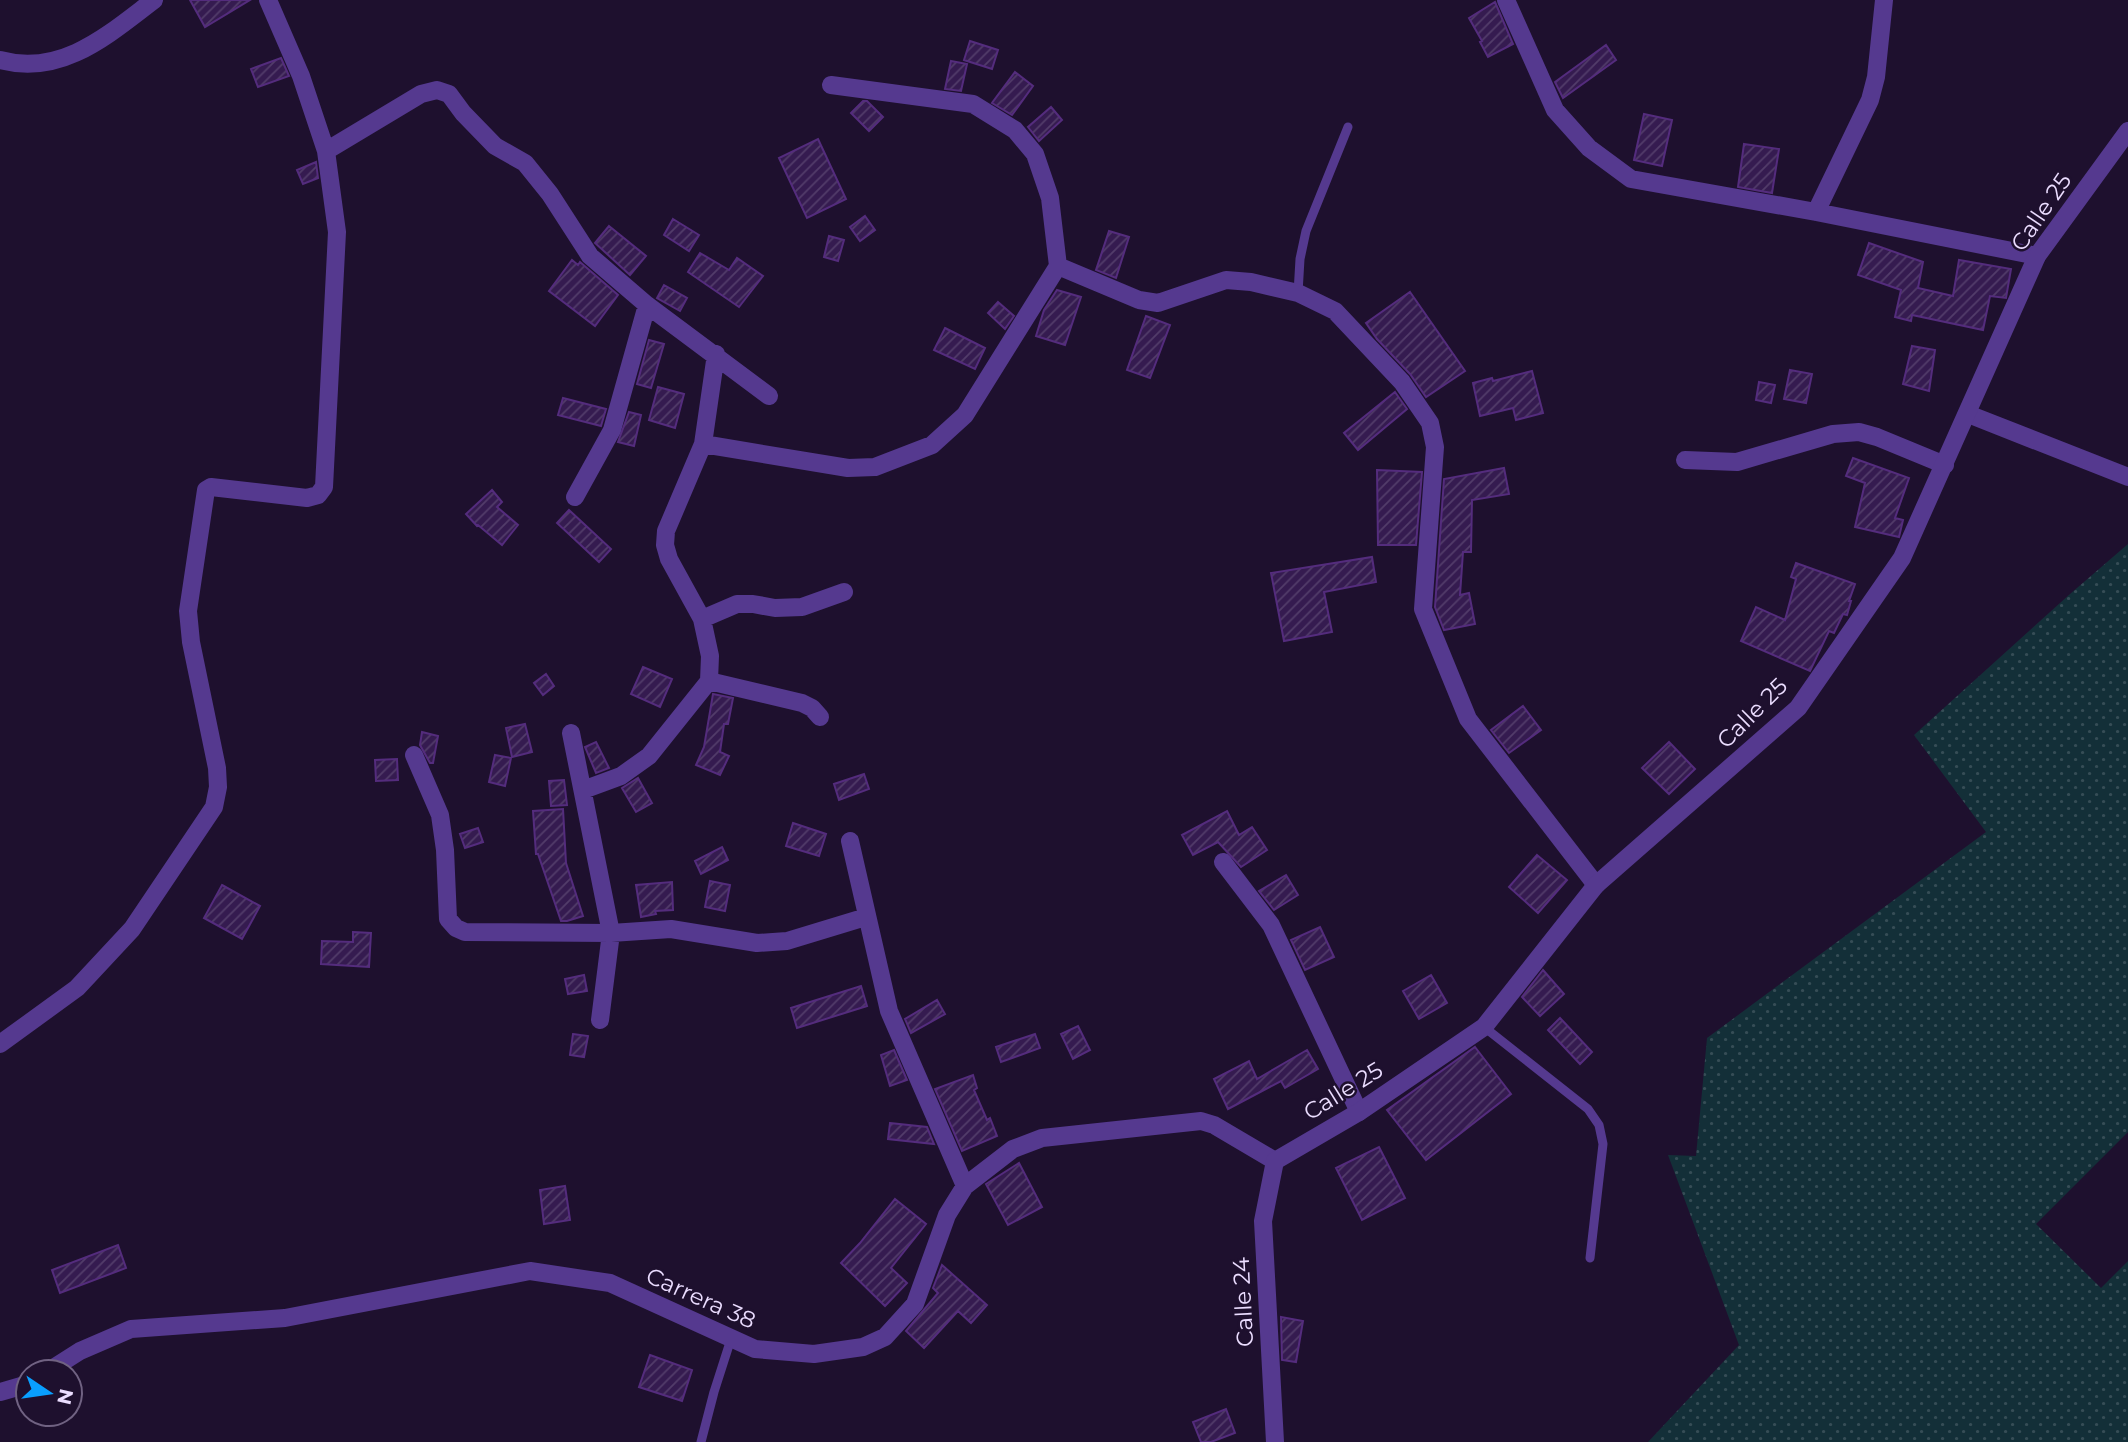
<svg xmlns="http://www.w3.org/2000/svg" width="2128" height="1442" font-family="Montserrat,sans-serif">
	<style>
		.green { fill: url(#green-dots) }
		.building { fill: url(#building-hatch); stroke: #542c7d; stroke-width: 2 }
		.lines { fill: none; stroke-linecap: round; stroke-linejoin: round }
		.service { stroke: #55398f; stroke-width: 9 }
		.minor { stroke: #55398f; stroke-width: 18 }
		.tertiary { stroke: #55398f; stroke-width: 18 }
		.labels { text-anchor: middle; dominant-baseline: central; stroke-width: 5; stroke-linejoin: round; paint-order: stroke }
		.street-label { font-size: 23px; fill: #ebddff; stroke: #1e102e }
	</style>
	<defs>
		<pattern id="green-dots" width="8" height="8" patternUnits="userSpaceOnUse" patternTransform="scale(1.75)"><rect width="8" height="8" fill="#132f38"/><path d="M2 2h.1M6 6h.1" fill="none" stroke="#364d56" stroke-width="1.8" stroke-linecap="round"/></pattern>
		<pattern id="building-hatch" width="6" height="6" patternUnits="userSpaceOnUse" patternTransform="scale(1.75)"><rect width="6" height="6" fill="#351b50"/><path d="M-1 1l2-2M0 6l6-6M5 7l2-2" fill="none" stroke="#523c6a"/></pattern>
	</defs>
	<rect width="100%" height="100%" fill="#1e102e"/>
	<!-- green -->
	<path class="green" d="M2128 544V1132L2036 1224 2101 1288 2128 1261V1442H1648L1739 1345 1668 1155 1696 1156 1707 1038 1986 832 1914 735 2070 594Z"/>
	<!-- building -->
	<path class="building" d="M190 0H250L205 27Z
		M1495 2 1513 44 1488 57 1480 42 1482 41 1469 18Z
		M970 41 998 50 992 69 964 60Z
		M1606 45 1616 60 1563 98 1555 82Z
		M281 58 289 76 258 87 251 69Z
		M951 61 967 64 961 91 945 89Z
		M1015 72 1033 86 1012 115 992 103Z
		M863 101H867L883 117 869 131 851 113Z
		M1051 107 1062 120 1039 141 1028 127Z
		M1644 114 1672 120 1662 166 1634 160Z
		M818 139 846 199 807 218 779 158Z
		M1744 144 1779 149 1772 193 1738 187Z
		M316 162 318 178 303 184 297 170Z
		M865 216 875 230 860 241 850 227Z
		M673 219 699 235 689 251 664 235Z
		M609 226 646 256 630 275 595 243Z
		M1109 231 1129 237 1116 278 1096 270Z
		M829 236 844 240 838 261 824 257Z
		M1869 243 1923 262 1918 288 1953 296 1959 260 2011 269 2006 298 1990 296 1983 330 1912 315 1911 321 1895 317 1901 290 1858 275Z
		M700 253 729 270 737 258 763 276 739 307 688 272Z
		M572 260 578 265 580 262 618 295 595 326 549 291Z
		M664 285 687 298 680 311 657 298Z
		M1057 290 1081 297 1065 345 1036 336 1044 310Z
		M1410 292 1465 371 1426 397 1410 374 1377 339 1366 323Z
		M998 302 1014 316 1005 329 988 313Z
		M1146 316 1170 325 1150 378 1127 370Z
		M945 328 985 348 975 369 934 350Z
		M649 340 664 344 651 388 637 384Z
		M1912 346 1935 350 1929 391 1903 384Z
		M1790 370 1812 374 1806 403 1784 399Z
		M1532 371 1543 413 1516 420 1513 408 1480 416 1473 383 1492 378 1493 381Z
		M1759 382 1775 385 1771 403 1756 400Z
		M658 387 684 394 675 428 649 420Z
		M1395 392 1407 409 1358 450 1344 433Z
		M563 398 606 409 601 426 558 415Z
		M629 412 641 415 634 446 618 442Z
		M1853 458 1909 478 1895 518 1903 520 1899 537 1855 527 1865 483 1846 476Z
		M1504 468 1509 494 1472 500 1471 552H1463L1460 595 1469 593 1475 624 1444 630 1435 607 1444 479Z
		M1377 470 1422 472 1416 545H1378Z
		M492 490 502 502 497 507 518 525 502 545 478 525 477 526 466 514Z
		M569 510 611 549 599 562 557 523Z
		M1372 557 1376 582 1324 592 1332 632 1284 641 1271 573Z
		M1796 563 1855 584 1849 601H1851L1847 615 1843 614 1834 633 1829 631 1810 671 1741 641 1756 607 1785 620 1796 579 1791 577Z
		M643 667 672 679 660 707 631 694Z
		M546 674 554 686 543 695 534 683Z
		M713 694 733 698 728 724H724L720 752 729 756 720 775 696 765 704 747Z
		M1523 706 1541 730 1509 753 1491 730Z
		M525 724 532 752 512 757 506 728Z
		M422 732 438 736 433 763H430L420 745Z
		M596 742 609 768 596 773 585 747Z
		M1669 742 1695 769 1669 794 1642 768Z
		M495 755 511 758 505 786 489 782Z
		M397 759 398 780 376 781 375 760Z
		M864 774 869 789 839 800 834 784Z
		M638 778 652 803 636 812 622 788Z
		M564 780 567 805 551 806 549 781Z
		M563 809 566 863 583 916 567 921H561L538 854H536L533 811Z
		M1227 811 1239 835 1252 827 1267 850 1241 867 1218 842 1193 855 1182 835Z
		M793 823 826 834 819 856 786 846Z
		M478 828 483 842 465 848 460 834Z
		M722 847 728 860 701 874 695 861Z
		M1537 855 1567 880 1538 913 1509 887Z
		M1286 875 1298 895 1274 910 1259 891Z
		M710 881 730 885 725 911 705 907Z
		M672 882 673 910 655 911 656 914 641 917 636 885Z
		M222 885 260 906 242 939 204 918Z
		M1320 927 1334 957 1305 970 1291 940Z
		M353 932 371 933 369 967 321 964 322 941 353 942Z
		M1543 970 1564 994 1540 1016 1522 997Z
		M584 975 587 991 568 994 565 979Z
		M1431 975 1447 1003 1419 1019 1403 991Z
		M861 986 867 1006 797 1028 791 1008Z
		M937 1000 945 1014 911 1033 905 1019Z
		M1560 1018 1592 1052 1580 1064 1548 1030Z
		M1078 1026 1090 1050 1073 1059 1061 1034Z
		M573 1034 588 1036 584 1057 570 1055Z
		M1035 1034 1040 1048 1001 1062 996 1047Z
		M1475 1047 1511 1094 1426 1160 1387 1110Z
		M894 1050 907 1080 890 1086 881 1055Z
		M1307 1050 1318 1069 1285 1088 1281 1081 1228 1109 1214 1079 1249 1061 1257 1079Z
		M973 1075 977 1088 974 1090 987 1120 990 1118 997 1136 962 1151 935 1089Z
		M890 1123 927 1127 934 1144 888 1139Z
		M1379 1147 1405 1198 1362 1220 1336 1168Z
		M1019 1163 1042 1207 1008 1225 986 1184Z
		M565 1186 570 1220 544 1224 540 1190Z
		M895 1199 926 1224 891 1268 907 1283 885 1306 841 1263 860 1243Z
		M118 1245 126 1268 60 1293 52 1270Z
		M942 1265 987 1305 971 1323 958 1311 924 1348 906 1331 938 1293 933 1288Z
		M1281 1317 1303 1321 1296 1362 1282 1360Z
		M650 1355 692 1370 682 1401 639 1387Z
		M1226 1409 1235 1433 1211 1442H1201L1193 1422Z"/>
	<g class="lines">
		<!-- service -->
		<path class="service" d="M1298 293 1300 259 1306 231 1348 127
			M1484 1027 1588 1109 1599 1125 1603 1144 1590 1258
			M701 1442 714 1392 731 1339"/>
		<!-- minor -->
		<path class="minor" d="M1506 0 1555 110 1589 148 1631 179 1816 212 2037 256
			M0 60C62 77 109 34 154 0
			M831 85 973 104 1015 130 1035 154 1050 198 1058 266 1139 300 1158 303 1226 280 1251 282 1298 293 1335 311 1402 382 1430 423 1435 447 1423 609 1468 719 1596 885
			M326 151 421 94 437 90 449 94 463 113 495 146 525 163 550 194 590 256 647 305 769 396
			M1816 212 1870 100 1876 77 1884 0
			M1968 414 2128 477
			M703 444 848 468 875 467 932 445 965 415 1058 266
			M1685 460 1737 462 1833 434 1859 432 1877 437 1945 465
			M575 497 612 430 647 305
			M702 619 737 604H753L775 608 802 607 844 592
			M709 681 802 703 812 708 820 717
			M571 733 611 933 600 1020
			M414 755 440 815 445 850 448 919 456 928 465 932 611 933 671 929 757 943 787 941 866 917
			M583 790 621 776 649 756 709 681 710 656 702 619 669 559 665 545 666 531 703 444 716 354
			M850 841 889 1011 965 1186
			M1223 862 1271 925 1359 1112
			M0 1044 77 988 132 929 214 807 218 787 217 768 191 642 188 611 206 490 211 487 307 498 318 495 324 487 337 232 326 151 301 76 268 0
			M47 1372 80 1351 131 1329 285 1318 530 1271 610 1283 755 1349 814 1354 863 1347 885 1337 915 1304 947 1215 965 1186 1013 1149 1042 1138 1201 1121 1214 1125 1275 1161
			M0 1392 28 1384"/>
		<!-- tertiary -->
		<path class="tertiary" d="M1275 1442 1263 1221 1275 1161 1359 1112 1484 1027 1596 885 1798 708 1902 558 2037 256 2128 131"/>
	</g>
	<g class="labels">
		<!-- street labels -->
		<g class="street-label">
			<text transform="translate(2041 212) rotate(-56)">Calle 25</text>
			<text transform="translate(1752 713) rotate(-45)">Calle 25</text>
			<text transform="translate(1343 1091) rotate(-32)">Calle 25</text>
			<text transform="translate(701 1298) rotate(24)">Carrera 38</text>
			<text transform="translate(1243 1302) rotate(-93)">Calle 24</text>
		</g>
	</g>
	<!-- north arrow -->
	<g transform="translate(49 1393) rotate(103)"><circle r="33" fill="#1e102e" stroke="#706282" stroke-width="2"/>
	<path d="M0-5L12 26L0 18L-12 26Z" fill="#099fff"/>
	<text y="-10" font-size="19" font-weight="bold" text-anchor="middle" fill="#ebddff">N</text>
	</g>
</svg>
